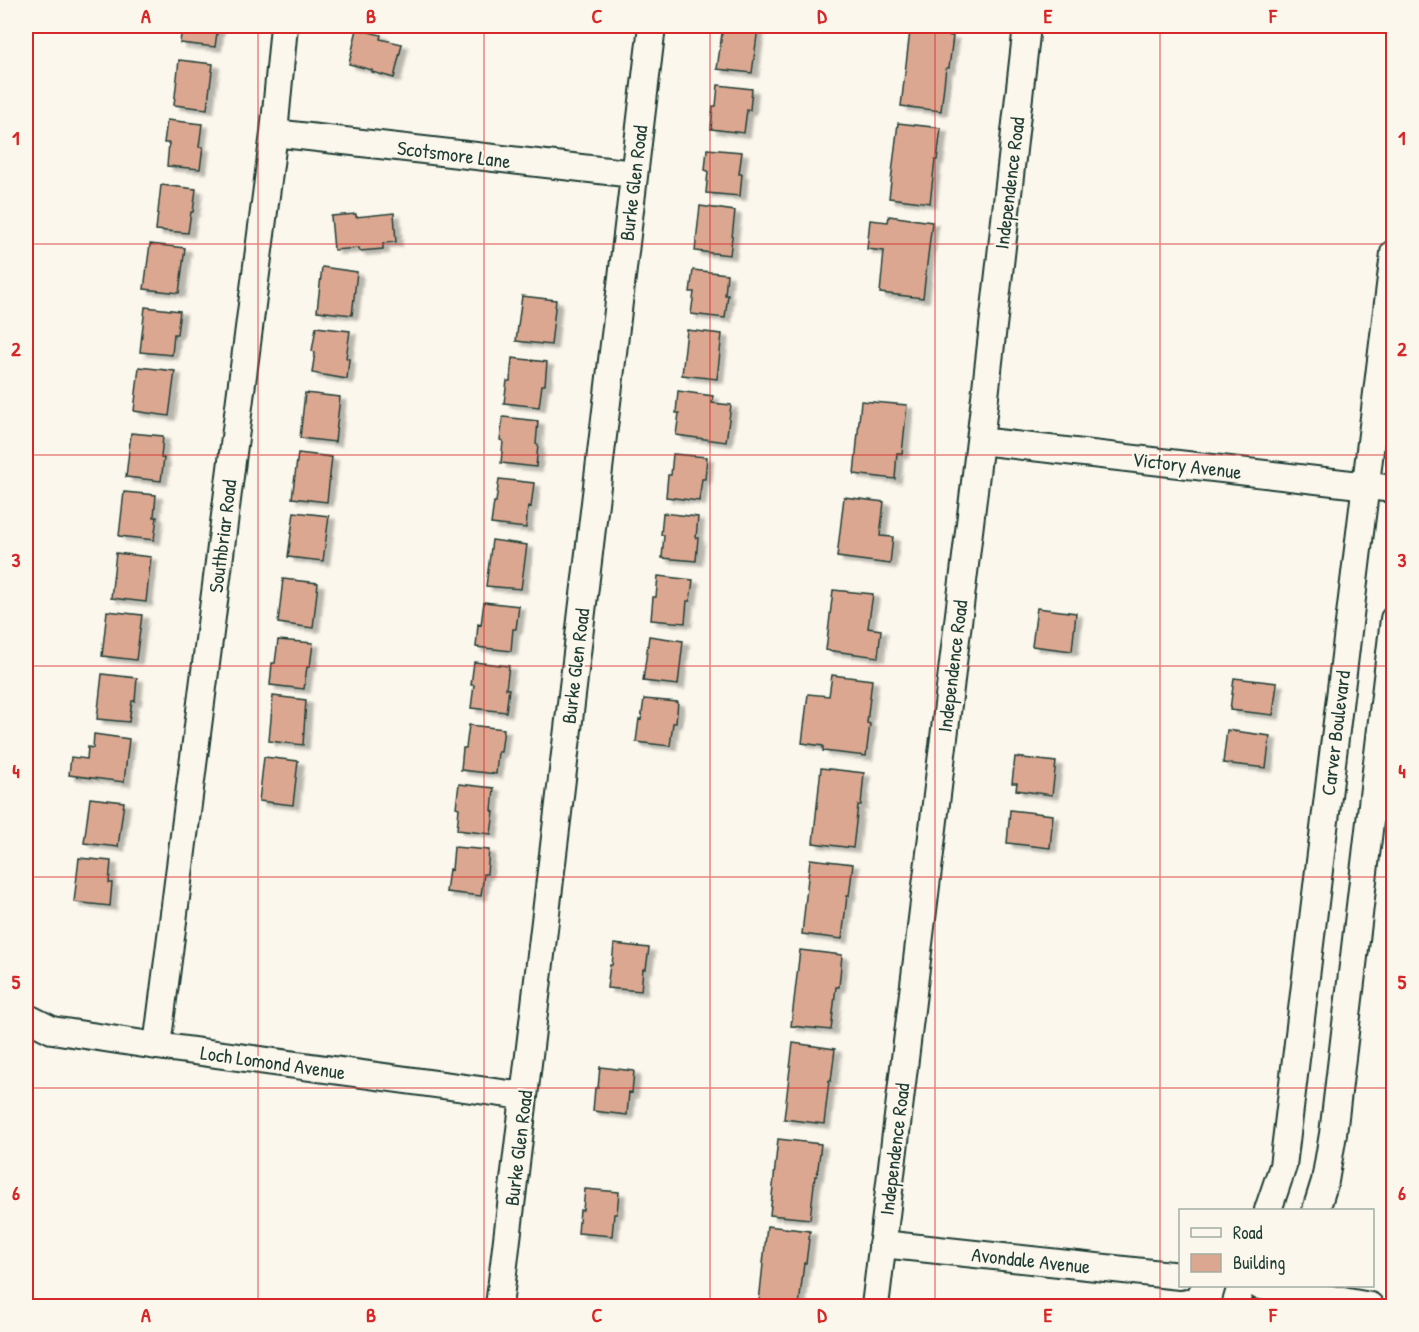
<svg xmlns="http://www.w3.org/2000/svg" width="1419" height="1332" font-family="'Patrick Hand',sans-serif">
	<style>
		.building { fill: #dca791; stroke: #1f3d34; stroke-width: 1.5; filter: url(#shadow) }
		.lines { fill: none; stroke-linecap: round; stroke-linejoin: round }
		.street-casing { stroke: #1f3d34; stroke-width: 30 }
		.street { stroke: #fbf7ec; stroke-width: 26 }
		.grid { fill: none; stroke: #d62828; stroke-width: 1.5; stroke-opacity: 0.55 }
		.labels { text-anchor: middle; dominant-baseline: central; stroke-width: 4.5; stroke-linejoin: round; paint-order: stroke }
		.street-label { font-size: 20px; fill: #1f3d34; stroke: #fbf7ec }
		.neatline { fill: none; stroke: #d62828; stroke-width: 2 }
		.grid-label { font-size: 20px; text-anchor: middle; font-weight: bold; fill: #d62828 }
	</style>
	<defs>
		<filter id="shadow"><feDropShadow dx="6" dy="4" stdDeviation="1.5" flood-color="#0004"/></filter>
	</defs>
	<rect width="100%" height="100%" fill="#fbf7ec"/>
	<filter id="ink" filterUnits="userSpaceOnUse"><feTurbulence type="fractalNoise" baseFrequency=".0167" numOctaves="2"/><feDisplacementMap in="SourceGraphic" scale="12" xChannelSelector="R" yChannelSelector="G"/><feConvolveMatrix kernelMatrix="1 2 1 2 8 2 1 2 1" color-interpolation-filters="sRGB"/></filter>
	<g filter="url(#ink)">
		<!-- building -->
		<path class="building" d="M182 26H218L215 47 180 43Z
			M723 26 758 28 752 73 717 69Z
			M357 29 381 35 380 39 402 44 394 78 372 72V70L349 64Z
			M910 31 953 36 949 68H946L941 111 901 106Z
			M179 60 213 64 207 109 174 105Z
			M718 85 752 89 750 110H747L744 133 711 129 713 106H716Z
			M167 120 202 124 199 147H203L200 169 167 166 169 143H164Z
			M898 123 941 128 937 160H935L930 203 889 198Z
			M707 149 742 152 739 174H742L740 196 706 193 708 171 705 170Z
			M161 185 196 189 193 212H191L188 233 156 230Z
			M700 206 735 211 730 255 695 251Z
			M394 213 396 242 383 243V249L360 251 359 248 334 250 331 216 356 214V217Z
			M889 216 932 222 923 298 880 293 884 251 867 249 870 220 888 222Z
			M150 244 185 248 179 293 144 289Z
			M322 267 357 272 352 315 317 311Z
			M693 270 727 274 725 295H728L725 318 691 314 694 292H690Z
			M522 296 556 300 551 345 516 341Z
			M145 307 180 311 177 334H174L172 355 140 352Z
			M316 327 350 331 346 358 349 359 347 379 312 373 315 352 312 351Z
			M687 330 722 334 717 379 682 375Z
			M512 358 547 362 545 385H542L539 407 504 403 507 381H510Z
			M139 367 175 371 169 416 134 411Z
			M678 391 713 396 712 403 731 405 726 442 676 435 679 413H676Z
			M305 393 340 397 335 442 300 438Z
			M861 401 907 405 902 454 897 453 895 479 854 474Z
			M503 417 538 421 536 444 538 445 536 467 501 463 503 441 500 440Z
			M131 433 163 436 161 458H164L161 481 126 477Z
			M298 453 332 457 327 502 292 498Z
			M673 454 707 457 705 479H702L699 501 666 497 668 475H671Z
			M499 479 534 483 531 507 528 506 526 528 491 524 494 502H496Z
			M124 492 156 495 154 517H157L154 540 119 536Z
			M844 497 884 502 880 536 893 537 890 564 837 557Z
			M294 512 329 516 323 561 288 557Z
			M663 513 698 517 696 538H698L696 561 662 558 664 535H661Z
			M492 540 527 545 521 589 486 586Z
			M116 553 151 557 146 602 111 598Z
			M658 576 693 580 690 601H687L685 623 651 620 653 597H656Z
			M283 579 318 583 313 628 278 623Z
			M833 590 873 594 868 628 881 630 878 657 826 650Z
			M484 602 519 606 516 629H513L511 651 476 647 478 624 481 625Z
			M1037 608 1076 613 1072 651 1032 646Z
			M107 611 142 615 136 660 102 656Z
			M649 636 683 641 678 685 643 681Z
			M278 640 313 643 310 667H307L304 689 270 685 272 663H275Z
			M474 662 509 666 506 689H509L506 712 471 708 474 685H471Z
			M102 674 137 678 135 701H132L129 722 97 719Z
			M832 675 872 680 867 723 870 724 866 756 823 751V746L802 743 808 694 829 696Z
			M1234 678 1277 683 1273 715 1230 710Z
			M273 696 306 700 303 745 269 741Z
			M644 699 678 702 676 723H673L670 746 636 742 639 719 641 720Z
			M469 725 504 729 501 752H498L496 774 461 770 463 748H466Z
			M1227 730 1270 736 1266 768 1223 763Z
			M94 734 129 739 124 782 69 775 71 757 87 759 88 747 93 748Z
			M264 757 298 761 293 805 259 801Z
			M1015 757 1056 762 1052 795 1016 790 1017 783H1012Z
			M821 768 864 773 861 805H858L853 848 813 843Z
			M459 784 494 788 492 811 494 812 491 834 457 830 459 808 456 807Z
			M90 798 124 802 118 847 84 843Z
			M1010 810 1053 815 1050 848 1007 843Z
			M454 847 489 850 487 874H484L481 896 446 892 449 869 452 870Z
			M79 858 111 861 109 883H112L110 906 74 902Z
			M810 859 853 864 849 896H847L842 939 802 934Z
			M614 944 649 948 646 969H643L641 991 607 988 610 965H612Z
			M800 950 842 955 839 987H836L831 1030 791 1026Z
			M793 1043 835 1049 831 1081H829L824 1124 784 1119Z
			M600 1067 634 1071 632 1093 629 1092 627 1115 593 1111 595 1088H598Z
			M778 1139 821 1144 817 1176H815L810 1219 770 1215Z
			M585 1189 619 1192 617 1214H614L612 1236 578 1233 580 1210H583Z
			M767 1226 810 1231 806 1263H804L799 1306 759 1302Z"/>
		<g class="lines">
			<defs>
				<path id="street" d="M274 133 634 174
					M980 441 1394 489
					M26 1017 52 1030 157 1046 524 1096
					M157 1046 274 133 284 26
					M1268 1210 1283 1166 1394 253
					M1316 1210 1325 1181 1333 1134 1394 619
					M882 1244 1180 1276
					M1260 1286 1370 1306
					M499 1306 652 26
					M875 1306 980 441 1027 26
					M1235 1306 1241 1286"/>
			</defs>
			<!-- street casing -->
			<use href="#street" class="street-casing"/>
			<!-- street -->
			<use href="#street" class="street"/>
		</g>
	</g>
	<!-- grid -->
	<path class="grid" d="M258 26V1306M484 26V1306M710 26V1306M935 26V1306M1160 26V1306M26 244H1394M26 455H1394M26 666H1394M26 877H1394M26 1088H1394"/>
	<g class="labels">
		<!-- street labels -->
		<g class="street-label">
			<text transform="translate(454 154) rotate(7)">Scotsmore Lane</text>
			<text transform="translate(633 183) rotate(-83)">Burke Glen Road</text>
			<text transform="translate(1009 183) rotate(-83)">Independence Road</text>
			<text transform="translate(1187 465) rotate(7)">Victory Avenue</text>
			<text transform="translate(222 536) rotate(-83)">Southbriar Road</text>
			<text transform="translate(575 666) rotate(-83)">Burke Glen Road</text>
			<text transform="translate(952 666) rotate(-83)">Independence Road</text>
			<text transform="translate(1335 733) rotate(-83)">Carver Boulevard</text>
			<text transform="translate(273 1062) rotate(8)">Loch Lomond Avenue</text>
			<text transform="translate(518 1148) rotate(-83)">Burke Glen Road</text>
			<text transform="translate(894 1149) rotate(-83)">Independence Road</text>
			<text transform="translate(1031 1260) rotate(6)">Avondale Avenue</text>
		</g>
	</g>
	<!-- margin -->
	<rect width="1419" height="1332" fill="none" stroke="#fbf7ec" stroke-width="66"/>
	<!-- legend -->
	<rect x="1179" y="1209" width="195" height="78" fill="#fbf7ec" stroke="#a3ada2" stroke-width="1.5"/>
	<rect x="1191" y="1228" width="30" height="9" fill="#fbf7ec" stroke="#a3ada2" stroke-width="1.5"/>
	<text x="1233" y="1239" font-size="18" fill="#1f3d34">Road</text>
	<rect x="1191" y="1254" width="30" height="18" fill="#dca791" stroke="#a3ada2" stroke-width="1.5"/>
	<text x="1233" y="1269" font-size="18" fill="#1f3d34">Building</text>
	<rect x="33" y="33" width="1353" height="1266" class="neatline"/>
	<g class="grid-label">
		<text x="146" y="23">A</text>
		<text x="371" y="23">B</text>
		<text x="597" y="23">C</text>
		<text x="822" y="23">D</text>
		<text x="1048" y="23">E</text>
		<text x="1273" y="23">F</text>
		<text x="16" y="145">1</text>
		<text x="1402" y="145">1</text>
		<text x="16" y="356">2</text>
		<text x="1402" y="356">2</text>
		<text x="16" y="567">3</text>
		<text x="1402" y="567">3</text>
		<text x="16" y="778">4</text>
		<text x="1402" y="778">4</text>
		<text x="16" y="989">5</text>
		<text x="1402" y="989">5</text>
		<text x="16" y="1200">6</text>
		<text x="1402" y="1200">6</text>
		<text x="146" y="1322">A</text>
		<text x="371" y="1322">B</text>
		<text x="597" y="1322">C</text>
		<text x="822" y="1322">D</text>
		<text x="1048" y="1322">E</text>
		<text x="1273" y="1322">F</text>
	</g>
</svg>
